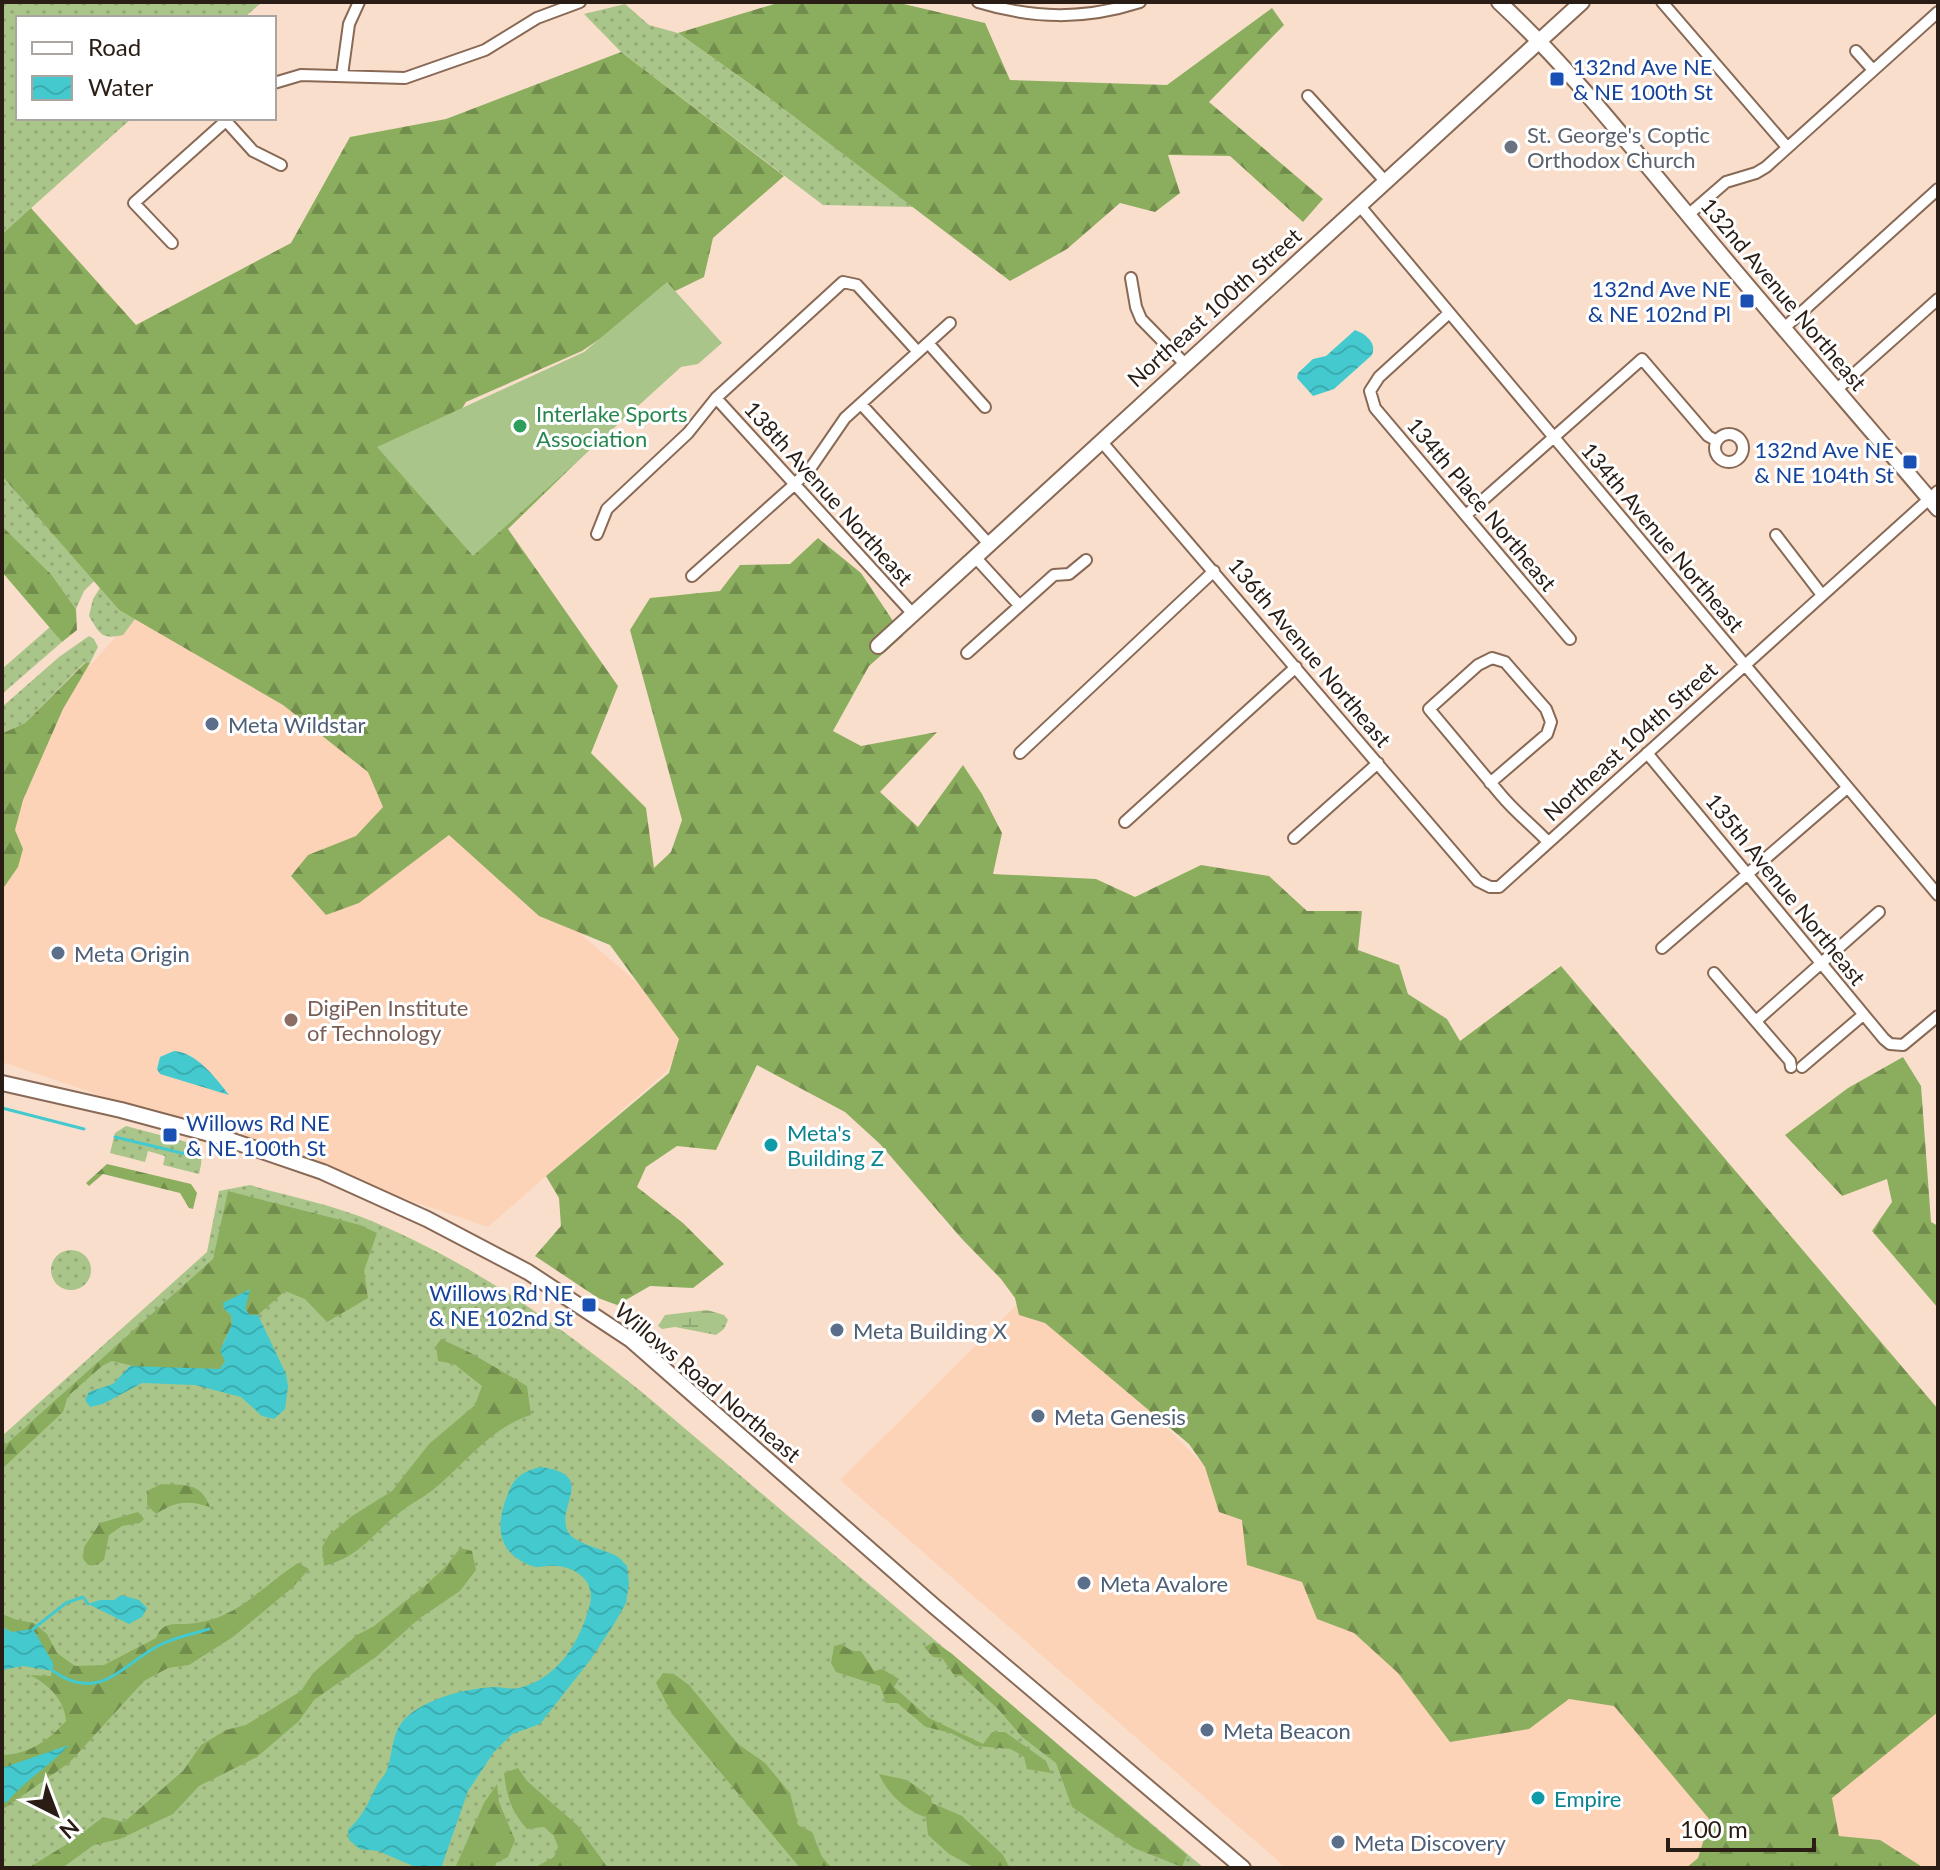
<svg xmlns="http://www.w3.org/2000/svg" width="1940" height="1870" font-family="Lato,sans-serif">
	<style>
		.built { fill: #fdd3b8 }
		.grass { fill: url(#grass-dots) }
		.forest { fill: url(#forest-firs) }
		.wetland { fill: url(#wetland-marsh) }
		.garden { fill: #aac589 }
		.water { fill: url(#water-waves) }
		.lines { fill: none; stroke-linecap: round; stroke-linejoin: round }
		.stream { stroke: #43c9ce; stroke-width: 3 }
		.street-casing { stroke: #886955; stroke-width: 14 }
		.secondary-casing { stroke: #886955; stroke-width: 18 }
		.street { stroke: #fff; stroke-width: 10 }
		.secondary { stroke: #fff; stroke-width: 14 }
		.transit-dot { fill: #1a4fb4; stroke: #fff; stroke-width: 3 }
		.worship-dot { fill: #6b7280; stroke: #fff; stroke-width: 3 }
		.leisure-dot { fill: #2e9e5b; stroke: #fff; stroke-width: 3 }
		.service-dot { fill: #5c6f8a; stroke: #fff; stroke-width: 3 }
		.education-dot { fill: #8d6e63; stroke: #fff; stroke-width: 3 }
		.culture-dot { fill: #0f9aa8; stroke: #fff; stroke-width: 3 }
		.labels { text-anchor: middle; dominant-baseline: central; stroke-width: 6; stroke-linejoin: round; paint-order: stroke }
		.transit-label { font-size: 22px; fill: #164399; stroke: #fff; text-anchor: end }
		.worship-label { font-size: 22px; fill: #5b616d; stroke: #fff; text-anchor: start }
		.street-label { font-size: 22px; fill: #2a1d15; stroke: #fff }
		.leisure-label { font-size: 22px; fill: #27864d; stroke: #fff; text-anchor: start }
		.service-label { font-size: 22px; fill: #4e5e75; stroke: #fff; text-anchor: start }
		.education-label { font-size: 22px; fill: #785e54; stroke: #fff; text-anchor: start }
		.culture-label { font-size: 22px; fill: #0d838f; stroke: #fff; text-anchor: start }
	</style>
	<defs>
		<pattern id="grass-dots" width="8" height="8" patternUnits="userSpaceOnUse" patternTransform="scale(2)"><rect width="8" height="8" fill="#aac589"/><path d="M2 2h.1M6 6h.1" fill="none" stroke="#92a975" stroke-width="1.8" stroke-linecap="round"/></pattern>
		<pattern id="forest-firs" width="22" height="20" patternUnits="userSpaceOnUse" patternTransform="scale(2)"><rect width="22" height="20" fill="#8bae5e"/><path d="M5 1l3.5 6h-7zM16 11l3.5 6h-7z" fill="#728d4c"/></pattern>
		<pattern id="wetland-marsh" width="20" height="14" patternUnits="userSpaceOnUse" patternTransform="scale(2)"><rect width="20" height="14" fill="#aac589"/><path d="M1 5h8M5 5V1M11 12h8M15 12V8" fill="none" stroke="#92a975"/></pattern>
		<pattern id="water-waves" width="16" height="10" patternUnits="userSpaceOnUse" patternTransform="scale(2)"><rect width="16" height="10" fill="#43c9ce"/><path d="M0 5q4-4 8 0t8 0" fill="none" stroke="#3bacb0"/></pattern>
	</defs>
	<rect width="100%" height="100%" fill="#fadecc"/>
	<!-- built -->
	<path class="built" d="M153 597 321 710 663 1005 684 1039 667 1071 488 1227 2 1062V876L40 719Z
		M1030 1292 1457 1716 1938 1480V1868H1286L840 1480Z"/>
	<!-- grass -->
	<path class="grass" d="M2 2H262L244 18H18V118H132L2 234Z
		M625 4 649 25 678 33 764 94 913 207 823 205 621 52 584 14Z
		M2 476 94 581 84 591 76 609 51 574 2 526Z
		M100 588 119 610 135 619 123 635C101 640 100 634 89 616L93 599Z
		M50 627 62 642 2 694V669Z
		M89 636 94 639 98 647 90 663 85 662 25 723 3 733 2 772V707L59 657Z
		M126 1126 194 1144C204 1153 202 1161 199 1174L163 1165 165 1156 148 1151 145 1162 110 1153 115 1133Z
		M250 1185C291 1197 335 1205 374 1222 476 1265 557 1324 643 1393L1204 1868H2V1436L207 1252 219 1191Z
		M51 1270a20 20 0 1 1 40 0a20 20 0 1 1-40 0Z"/>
	<!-- forest -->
	<path class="forest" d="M781 2H895L985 23 1010 80 1167 85 1272 8 1284 25 1209 102 1323 199 1303 222 1230 156 1168 155 1180 193 1155 212 1120 203 1067 249 1010 281 764 94 678 33Z
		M621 52 784 176 713 238 704 277 657 300 582 351 466 402 440 445 662 379 508 529 618 686 591 753 646 808 654 868 671 852 682 820 630 630 650 598 720 591 740 565 790 564 818 538 861 573 903 636 869 666 833 731 861 746 937 732 880 792 918 827 963 765 982 794 1002 833 993 874 1096 879 1135 897 1201 865 1269 876 1307 911H1362L1358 950 1399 965 1408 994 1447 1019 1460 1041 1561 966 1938 1409V1712L1832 1798 1839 1836 1880 1840 1924 1868H1686L1698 1858 1710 1820 1614 1706 1569 1699 1529 1729 1450 1742 1398 1673 1354 1633 1317 1619 1302 1582 1247 1565 1242 1520 1219 1512 1205 1467 1189 1444 1045 1323 1019 1315 1015 1298 1001 1279 962 1239 880 1144 845 1112 757 1065 716 1150 677 1146 646 1167 637 1187 683 1223 724 1264 693 1288 650 1286 617 1305 598 1298 535 1256 561 1226 559 1198 546 1176 669 1073 679 1039 610 945 539 916 449 835 359 903 326 915 291 876 308 855 356 836 383 807 368 772 283 705 119 610 2 476V234L31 208 136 325 291 243 350 137 446 119Z
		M2 526 51 574 76 609 77 630 62 642 2 572Z
		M86 662 90 663 63 709 23 800 15 830 23 849 18 867 2 890 3 733 25 723Z
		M1903 1057 1921 1086 1931 1222 1938 1226V1308L1872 1231 1892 1202 1887 1179 1842 1196 1785 1135 1848 1088Z
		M107 1164 191 1184 197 1193 193 1209 189 1208 180 1193 103 1174 89 1186 86 1183Z
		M228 1191 360 1225 377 1233 364 1271 368 1298 327 1322 305 1299 285 1291 258 1315H250L245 1309 249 1290 224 1309 231 1315 232 1324 223 1343 225 1361 220 1369 142 1368 112 1361 102 1366 68 1396 63 1412 2 1469V1448L213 1259Z
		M441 1339 469 1352 527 1386 531 1415C491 1427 466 1463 434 1489 423 1498 410 1504 399 1513 371 1535 361 1556 324 1566L322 1547 329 1535 352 1516 392 1491 429 1444 475 1405 482 1386 454 1364 438 1361 436 1346Z
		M161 1484C184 1485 201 1482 210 1507 188 1500 175 1501 156 1514L147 1505V1491Z
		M138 1512 144 1519 140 1523 122 1526 109 1535 104 1560 97 1565H88L83 1559 84 1547 100 1523Z
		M460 1548 472 1551 476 1570 460 1591 420 1618 376 1657 314 1700 299 1721 257 1757 199 1786 173 1814 120 1839 94 1845 62 1868H28L72 1841 103 1817 124 1822 183 1771 201 1745 226 1730 246 1725 301 1691 313 1673 357 1635 374 1626 427 1584 448 1564Z
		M298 1563 309 1569 293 1587 233 1637 189 1665 168 1668 144 1681 69 1763 2 1810V1755C28 1755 49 1740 66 1721 64 1699 49 1685 30 1675L51 1676 53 1663 26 1631 12 1632 2 1627V1614L17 1620 34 1623 47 1634 57 1653 75 1666 104 1665 156 1638C162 1623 171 1624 186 1624 237 1621 258 1589 298 1563Z
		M934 1642 951 1653 1187 1855 1182 1867 1134 1848 1072 1807 1056 1763 1022 1737 999 1710 962 1676 954 1675 942 1658 933 1657 924 1647Z
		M841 1644 852 1651H861L874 1671 882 1669 899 1679 894 1687 929 1718 983 1744 992 1732H1005L1046 1761 1051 1773 1027 1769 1024 1757 1011 1749 976 1746 951 1733 926 1727 897 1703H886L880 1686 836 1672 831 1663 834 1646Z
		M663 1673 674 1674 689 1685 738 1744 765 1763 790 1793 798 1825 812 1832 822 1857 832 1868H800L672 1714 656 1683Z
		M518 1768 527 1781 577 1825 608 1868H534L554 1857 558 1847 554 1836 544 1827 527 1829C511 1811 507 1797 504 1773Z
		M879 1774 907 1780 931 1797 932 1803 962 1816 1003 1855 1010 1868H975L949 1854 928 1835 926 1817C907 1812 886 1792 879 1774Z
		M497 1784 499 1802 515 1840 508 1857 496 1863 495 1868H455L484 1803Z"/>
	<!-- wetland -->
	<path class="wetland" d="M707 1310 724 1315 728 1320 724 1329 716 1335 675 1327 662 1329 658 1326 665 1315Z"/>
	<!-- garden -->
	<path class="garden" d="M667 282 722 343 698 364 681 367 473 556 377 447 584 352Z"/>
	<!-- water -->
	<path class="water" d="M1355 330C1366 334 1377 343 1372 355L1334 389 1313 396 1297 378 1298 373 1313 359 1326 356Z
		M174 1051C196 1052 216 1078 229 1095L160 1074 157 1069 160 1057Z
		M250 1289 245 1309 250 1315H258L286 1374 288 1386 285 1409 274 1419 262 1416 241 1397 195 1385 142 1383 103 1404 90 1407 85 1400 89 1392 113 1384 130 1366 220 1369 225 1361 220 1351 232 1324 231 1315 224 1309 223 1303Z
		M541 1467C597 1475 557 1504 567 1530 572 1544 606 1549 618 1557 619 1557 626 1565 627 1566L629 1583 626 1603 614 1624 591 1659 540 1724 512 1734 494 1752 468 1791 441 1868H418L378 1851 360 1849 349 1840 348 1830C363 1816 368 1803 377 1785 380 1780 385 1775 387 1770 396 1743 389 1726 419 1708 440 1695 470 1688 495 1687 503 1687 511 1690 519 1688 558 1679 581 1640 590 1604 596 1580 573 1564 549 1566 543 1566 538 1568 532 1566 494 1552 496 1522 509 1491 515 1476 526 1470 541 1467Z
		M121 1595 139 1600 147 1608 142 1617 129 1624 88 1604 100 1600H114Z
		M2 1627 12 1632 33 1629 53 1663V1671L23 1666 2 1670Z
		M69 1745C50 1766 25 1780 7 1802L2 1803V1768Z"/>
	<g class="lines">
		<!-- stream -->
		<path class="stream" d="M2 1108 84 1129
			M115 1137 190 1155
			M33 1629 66 1603 83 1597 88 1604
			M53 1671C100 1704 122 1664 160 1645 175 1637 193 1634 209 1629"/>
		<defs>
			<path id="street" d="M978 2C1034 19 1084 20 1140 2
				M1662 2 1787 147
				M1856 51 1873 70
				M342 75 349 24 359 2
				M274 83 301 75 405 78 485 50 537 18 580 2
				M1308 96 1385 181
				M226 121 253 151 281 165
				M1359 205 1938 895
				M1688 215 1726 182 1756 173 1766 167 1938 12
				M172 243 134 203 229 118
				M1131 278 1136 307 1141 319 1185 364
				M1448 314 1379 377 1370 391 1375 408 1570 639
				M1783 329 1938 189
				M928 343 985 407
				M1836 390 1938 299
				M716 398 913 614
				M861 404 989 544
				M1715 448a14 14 0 1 1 28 0a14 14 0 1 1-28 0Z
				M1101 441 1478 881 1490 887H1499L1938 491
				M1466 515 1642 359 1708 436 1717 441
				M597 534 607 509 688 433 716 398 843 282 857 285 918 352
				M1776 535 1822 595
				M975 557 1019 605
				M692 576 795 484 812 466 845 418 950 323
				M967 653 1054 575 1069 574 1086 560
				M1020 753 1214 571
				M1647 753 1884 1039 1890 1044 1903 1045 1938 1016
				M1490 783 1547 734 1551 722 1546 709 1505 662 1492 658 1478 665 1429 709 1501 795C1515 812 1533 826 1548 842
				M1125 822 1296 667
				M1294 838 1378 763
				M1662 948 1847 788
				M1714 973 1790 1061 1791 1067
				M1756 1021 1879 912
				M1802 1067 1863 1015"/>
			<path id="secondary" d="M1499 2C1569 67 1628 143 1689 216 1771 315 1855 411 1938 509
				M878 646 1582 2
				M2 1083 121 1110 221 1137 323 1172 427 1219 528 1272 631 1340 934 1606 1243 1868"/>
		</defs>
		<!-- street casing -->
		<use href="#street" class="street-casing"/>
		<!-- secondary casing -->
		<use href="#secondary" class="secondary-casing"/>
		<!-- street -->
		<use href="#street" class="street"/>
		<!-- secondary -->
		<use href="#secondary" class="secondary"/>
	</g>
	<!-- markers -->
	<g class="transit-dot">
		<rect x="1549" y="71" width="16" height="16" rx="4"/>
		<rect x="1739" y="293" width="16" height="16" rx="4"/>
		<rect x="1902" y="454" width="16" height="16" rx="4"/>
		<rect x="162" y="1127" width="16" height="16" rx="4"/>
		<rect x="581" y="1297" width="16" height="16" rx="4"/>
	</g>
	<circle class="worship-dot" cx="1511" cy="147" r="8"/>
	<circle class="leisure-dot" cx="520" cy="426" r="8"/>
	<g class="service-dot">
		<circle cx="212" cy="724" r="8"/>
		<circle cx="58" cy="953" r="8"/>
		<circle cx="837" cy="1330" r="8"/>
		<circle cx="1038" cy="1416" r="8"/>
		<circle cx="1084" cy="1583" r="8"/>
		<circle cx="1207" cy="1730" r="8"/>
		<circle cx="1338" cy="1842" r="8"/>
	</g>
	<circle class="education-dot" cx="291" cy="1020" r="8"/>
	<g class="culture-dot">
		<circle cx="771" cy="1145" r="8"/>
		<circle cx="1538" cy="1798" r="8"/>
	</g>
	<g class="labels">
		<!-- transit labels -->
		<g class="transit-label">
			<text x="1573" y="66" text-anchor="start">132nd Ave NE<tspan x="1573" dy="25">&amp; NE 100th St</tspan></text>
			<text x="1731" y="288">132nd Ave NE<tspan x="1731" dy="25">&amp; NE 102nd Pl</tspan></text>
			<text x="1894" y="449">132nd Ave NE<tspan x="1894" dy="25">&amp; NE 104th St</tspan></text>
			<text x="186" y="1122" text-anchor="start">Willows Rd NE<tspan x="186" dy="25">&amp; NE 100th St</tspan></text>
			<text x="573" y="1292">Willows Rd NE<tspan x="573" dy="25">&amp; NE 102nd St</tspan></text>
		</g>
		<!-- worship labels -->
		<g class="worship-label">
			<text x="1527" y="134">St. George's Coptic<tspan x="1527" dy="25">Orthodox Church</tspan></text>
		</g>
		<!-- street labels -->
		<g class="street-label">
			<text transform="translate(1784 294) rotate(50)">132nd Avenue Northeast</text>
			<text transform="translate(1214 307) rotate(-42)">Northeast 100th Street</text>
			<text transform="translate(829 493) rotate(48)">138th Avenue Northeast</text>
			<text transform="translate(1482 504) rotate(50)">134th Place Northeast</text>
			<text transform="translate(1663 537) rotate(50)">134th Avenue Northeast</text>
			<text transform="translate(1310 652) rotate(50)">136th Avenue Northeast</text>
			<text transform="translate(1630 741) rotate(-42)">Northeast 104th Street</text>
			<text transform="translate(1786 889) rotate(51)">135th Avenue Northeast</text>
			<text transform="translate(708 1382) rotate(40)">Willows Road Northeast</text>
		</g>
		<!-- leisure labels -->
		<g class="leisure-label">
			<text x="536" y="413">Interlake Sports<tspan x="536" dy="25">Association</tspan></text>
		</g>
		<!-- service labels -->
		<g class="service-label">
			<text x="228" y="724">Meta Wildstar</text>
			<text x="74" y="953">Meta Origin</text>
			<text x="853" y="1330">Meta Building X</text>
			<text x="1054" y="1416">Meta Genesis</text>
			<text x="1100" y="1583">Meta Avalore</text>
			<text x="1223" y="1730">Meta Beacon</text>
			<text x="1354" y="1842">Meta Discovery</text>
		</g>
		<!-- education labels -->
		<g class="education-label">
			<text x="307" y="1007">DigiPen Institute<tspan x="307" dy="25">of Technology</tspan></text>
		</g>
		<!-- culture labels -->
		<g class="culture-label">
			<text x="787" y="1132">Meta's<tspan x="787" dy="25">Building Z</tspan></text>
			<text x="1554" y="1798">Empire</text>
		</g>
	</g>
	<!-- border -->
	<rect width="1940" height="1870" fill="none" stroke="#2a1d15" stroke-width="8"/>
	<!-- legend -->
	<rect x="16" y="16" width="260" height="104" fill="#ffffff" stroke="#aaa5a1" stroke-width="2"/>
	<rect x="32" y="42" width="40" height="12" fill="#ffffff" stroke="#aaa5a1" stroke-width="2"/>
	<text x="88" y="56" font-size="24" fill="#2a1d15">Road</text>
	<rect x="32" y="76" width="40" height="24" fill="url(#water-waves)" stroke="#aaa5a1" stroke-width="2"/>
	<text x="88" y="96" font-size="24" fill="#2a1d15">Water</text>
	<!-- north arrow -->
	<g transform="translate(56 1814) rotate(138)" stroke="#ffffff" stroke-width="6" paint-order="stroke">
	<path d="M0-6L14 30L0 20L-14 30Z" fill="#2a1d15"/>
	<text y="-12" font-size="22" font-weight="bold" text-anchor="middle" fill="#2a1d15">N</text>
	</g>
	<!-- scale -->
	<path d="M1668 1838v12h146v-12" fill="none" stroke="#2a1d15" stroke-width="4"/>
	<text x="1680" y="1838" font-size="24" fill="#2a1d15" stroke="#ffffff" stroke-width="6" paint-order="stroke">100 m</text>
</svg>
